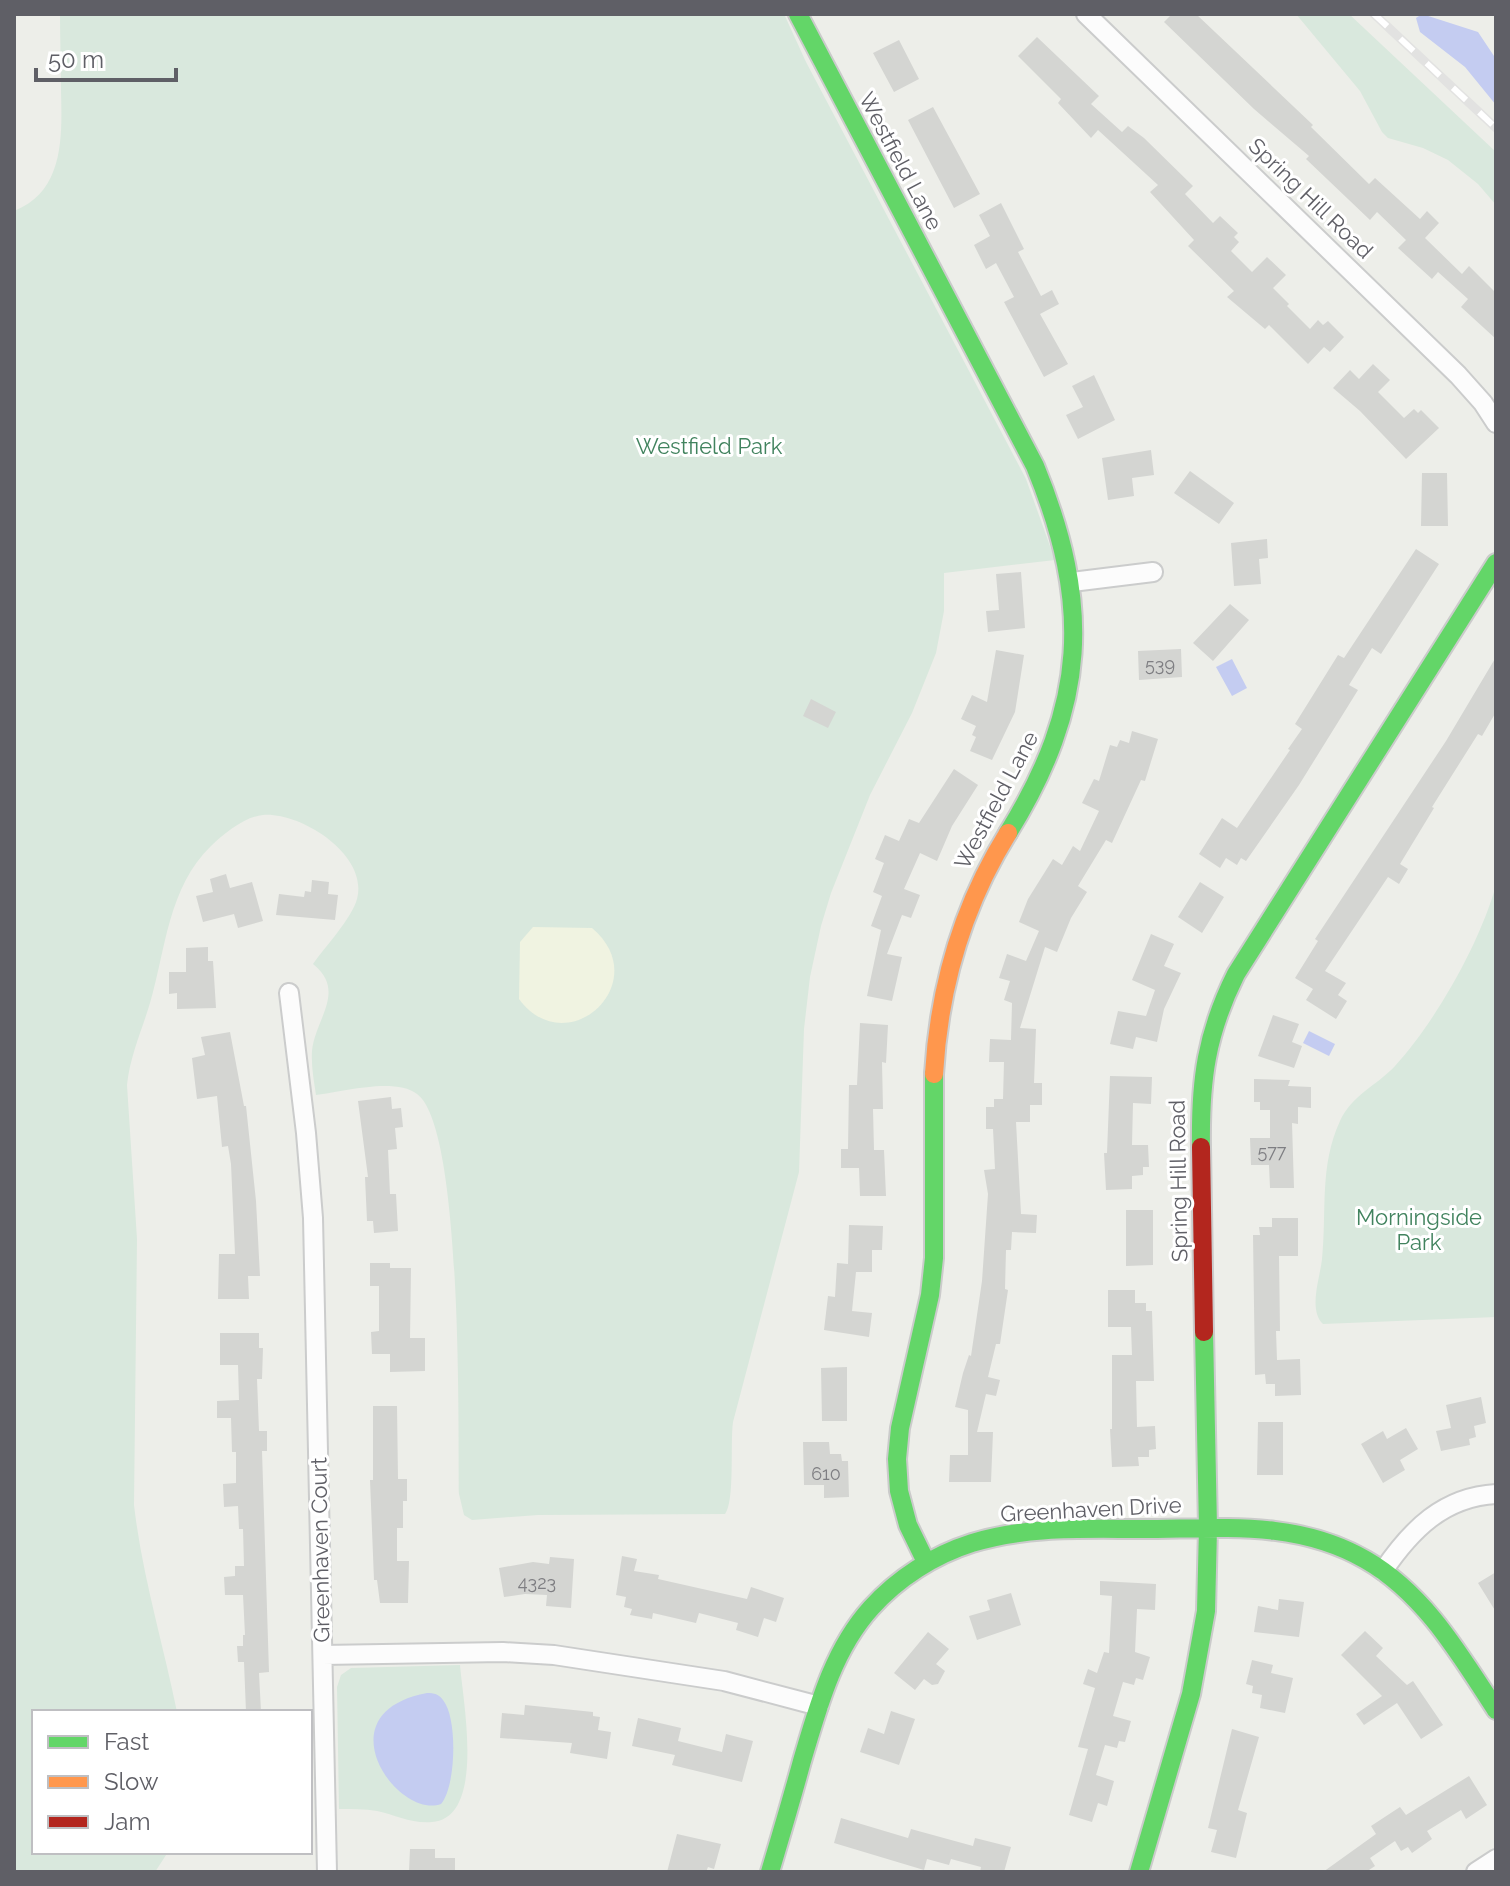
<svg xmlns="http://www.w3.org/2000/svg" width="1510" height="1886" font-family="Raleway,sans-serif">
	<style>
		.green { fill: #d9e8dd }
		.sand { fill: #f0f3e1 }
		.water { fill: #c4ccf1 }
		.building { fill: #d4d5d2 }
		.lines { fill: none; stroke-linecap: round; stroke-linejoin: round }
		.street-casing { stroke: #cbcccc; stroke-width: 22 }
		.fast-casing { stroke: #cbcbcb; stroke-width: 22 }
		.slow-casing { stroke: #cbcbcb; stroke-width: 22 }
		.jam-casing { stroke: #cbcbcb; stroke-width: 22 }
		.street { stroke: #fcfcfc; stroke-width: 18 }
		.fast { stroke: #63d668; stroke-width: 18 }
		.slow { stroke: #ff974d; stroke-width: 18 }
		.jam { stroke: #b3261e; stroke-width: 18 }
		.rail-casing { stroke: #e2e2e1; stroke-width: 9 }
		.rail { stroke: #fff; stroke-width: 6; stroke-dasharray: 18; stroke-linecap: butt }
		.labels { text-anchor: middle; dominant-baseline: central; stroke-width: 6; stroke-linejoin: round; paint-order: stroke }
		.number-label { font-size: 18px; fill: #7e7e82 }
		.street-label { font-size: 22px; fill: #5f5f66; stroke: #fff }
		.park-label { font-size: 22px; fill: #41835e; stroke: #fff }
	</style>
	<rect width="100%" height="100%" fill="#edeee9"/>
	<!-- green -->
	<path class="green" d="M60 14H784L806 62 1026 479 1055 560 944 573V611L936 653 912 713 870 795 831 893 821 926 810 977 804 1029 799 1172 733 1422C730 1443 735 1501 725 1514L538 1515 472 1520 464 1515 459 1494C458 1428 463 1127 417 1094 395 1077 342 1092 316 1095 314 1081 311 1066 312 1051 315 1019 347 991 313 964 325 947 352 918 357 899 369 855 301 812 263 815 244 817 225 833 211 846 168 888 166 948 150 1003 142 1030 130 1056 127 1085L137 1239 134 1505C142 1575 163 1643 177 1712H34V1852H168L155 1872H14V211C65 191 62 135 61 90 61 65 60 39 60 14Z
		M1296 14H1349L1496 152V205L1478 184 1448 160 1423 148 1388 138 1382 132 1360 91Z
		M1496 885V1317L1323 1324C1308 1310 1320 1278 1322 1259 1327 1212 1319 1166 1340 1121 1352 1095 1376 1086 1395 1066 1436 1021 1480 943 1496 885Z
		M460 1665C463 1702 486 1818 432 1822 412 1824 396 1815 377 1811 365 1809 352 1809 339 1809L337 1687 341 1675 351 1668Z"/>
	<!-- sand -->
	<path class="sand" d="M533 927 592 928C656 982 567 1064 519 999L520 942Z"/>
	<!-- water -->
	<path class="water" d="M1422 14 1478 32 1496 59V105L1465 67 1420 32 1416 18Z
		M1232 659 1247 688 1232 696 1216 667Z
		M1309 1031 1335 1044 1329 1056 1303 1043Z
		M427 1693C434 1693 439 1694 443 1700 458 1718 456 1787 441 1804 398 1820 321 1713 427 1693Z"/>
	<!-- building -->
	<path class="building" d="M1172 14H1196L1313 125 1311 127 1369 184 1375 178 1420 219 1427 211 1439 223 1425 238 1462 274 1469 266 1496 293V339L1461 307 1468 299 1438 272 1432 279 1398 248 1406 240 1377 212 1370 220 1306 159 1309 156 1254 109 1164 22Z
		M1037 37 1099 96 1091 104 1122 132 1128 126 1144 138 1193 186 1185 194 1213 223 1220 216 1238 233 1234 237 1239 242 1231 251 1252 272 1267 257 1286 275 1273 288 1289 304 1287 306 1310 329 1318 320 1323 325 1328 321 1344 337 1330 352 1324 347 1308 364 1269 325 1265 329 1227 297 1234 291 1188 246 1194 240 1150 192 1158 185 1098 130 1091 138 1058 103 1061 99 1018 56Z
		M899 40 919 79 894 92 873 53Z
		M933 107 980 194 954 208 908 120Z
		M1001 203 1024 249 1018 252 1041 296 1052 290 1059 304 1040 314 1068 364 1044 377 1004 302 1014 297 996 263 986 269 974 245 990 236 979 215Z
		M1373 364 1390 380 1378 392 1404 418 1414 409 1418 413 1421 410 1439 428 1406 459 1360 411 1333 388 1350 370 1359 379Z
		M1094 375 1115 420 1078 439 1066 415 1083 407 1072 386Z
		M1151 450 1154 475 1132 478 1134 496 1108 500 1102 458Z
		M1190 471 1234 503 1219 524 1174 493Z
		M1422 473H1447L1448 526H1421Z
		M1267 539 1268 558 1259 559 1261 584 1234 586 1231 543Z
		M1416 549 1439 564 1381 654 1372 648 1349 685 1358 690 1299 785 1246 861 1241 858 1237 865 1226 858 1220 868 1199 854 1222 818 1237 828 1290 750 1288 749 1302 729 1295 724 1338 655 1344 658Z
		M1021 572 1025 628 988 632 986 611 999 610 996 574Z
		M1230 604 1249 620 1213 661 1193 643Z
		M1181 649 1182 677 1139 680 1138 651Z
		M996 650 1024 655 1015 712 992 760 970 751 976 737 972 735 976 726 961 719 972 695 987 702Z
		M1496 657V712L1482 736 1478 734 1432 807 1434 808 1400 864 1408 869 1399 884 1388 877 1325 971 1346 983 1338 995 1347 1001 1336 1019 1306 1000 1313 989 1295 978 1318 941 1315 939 1446 741Z
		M811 699 836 712 828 728 803 716Z
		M1132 731 1158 739 1145 781 1141 780 1112 843 1106 840 1078 886 1087 892 1071 918 1057 952 1045 947 1020 1028 1036 1029 1034 1083H1042V1105H1030V1122H1016L1021 1214 1037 1215 1036 1233 1012 1232 1011 1250H1006L1005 1289 1008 1290 1000 1344H996L988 1377 1000 1380 996 1396 986 1394 977 1432H993L991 1482H949L950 1455H968V1410L955 1407 963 1373 969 1355 971 1356 982 1281 988 1194 984 1170 995 1169 993 1129H986V1107H994V1099H1003L1004 1062H989L990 1039 1011 1040 1012 1003 1004 1000 1010 981 999 978 1007 954 1026 961 1039 931 1019 922 1028 899 1053 859 1062 865 1073 846 1080 851 1099 811 1082 803 1094 779 1099 781 1110 745 1117 747 1120 740 1129 743Z
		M954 769 978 785 952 826 937 861 920 853 904 889 920 895 911 918 902 915 887 954 902 957 892 1001 867 996 881 930 871 926 882 896 873 892 884 863 875 859 885 835 899 841 909 819 919 823Z
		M226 874 230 888 252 882 263 921 238 928 234 914 203 922 196 896 213 892 210 879Z
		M312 880 329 882 328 894 338 895 335 920 276 915 279 894 304 897 305 891 311 892Z
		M1200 882 1224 897 1202 933 1178 917Z
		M1151 934 1174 944 1164 966 1181 973 1164 1009 1157 1042 1136 1037 1133 1049 1110 1044 1118 1011 1146 1016 1155 990 1132 980Z
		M208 947V961H213L216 1008 177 1009V993L169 994V972H186V948Z
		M1273 1015 1299 1024 1292 1042 1302 1046 1294 1068 1258 1056Z
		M860 1023 888 1025 886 1063 882 1062 883 1109H873L874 1150H884L886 1196H860L859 1168H841V1149H848L849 1085H857Z
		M230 1032 244 1106H246L256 1201 260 1276H248L249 1299H218L219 1254H235L231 1164 228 1146 222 1147 217 1096 197 1099 192 1058 205 1055 201 1037Z
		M1110 1076 1152 1077 1151 1104 1133 1103 1132 1145H1148L1149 1167H1143V1175L1132 1176V1189L1106 1190 1104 1153H1107Z
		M1254 1079 1290 1080 1288 1086 1311 1087V1108L1298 1107V1124L1292 1123 1294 1188H1270L1269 1165H1251L1250 1138H1270V1110H1260V1102H1254Z
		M391 1097 392 1109 401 1108 403 1127 395 1128 397 1149 388 1150 390 1194H396L398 1231 374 1233 373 1221H367L365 1177H368L358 1101Z
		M1126 1210H1153V1265L1126 1266Z
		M1272 1218H1298V1256H1279L1280 1331H1276L1277 1360 1300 1359 1301 1395 1275 1396V1384H1266L1265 1374 1255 1375 1253 1235H1260L1259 1227H1272Z
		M849 1225 883 1226 882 1250H872V1272H856L852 1311 872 1313 869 1337 824 1330 828 1296 835 1297 837 1263 848 1264Z
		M370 1263H390V1268H411L410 1338H425V1371L390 1372V1354H372L371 1332 379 1331V1286H370Z
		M1108 1290H1135V1303H1146V1311H1152L1154 1381H1136L1137 1427 1155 1426 1156 1449 1149 1450V1457H1138L1139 1466 1112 1467 1110 1429H1112V1355H1132L1131 1327H1108Z
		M220 1333H259V1348H263L262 1379H257L259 1431H267V1451H262L269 1672 259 1673 261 1712H246L244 1662H238L237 1646H243V1635H245L243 1595H225L224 1577 235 1576V1566H244L243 1529H239L238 1506 224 1507 223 1484 236 1483V1452H232L231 1418H217V1401L239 1400 238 1365H220Z
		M847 1367V1421H822L821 1368Z
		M1481 1397 1486 1423 1474 1426 1476 1437 1469 1439 1470 1445 1441 1451 1436 1431 1451 1428 1446 1405Z
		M373 1406H397L398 1479H407V1501H403V1528H397V1561H409L408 1603H380L377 1580H374L370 1480H373Z
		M1258 1422H1283V1475H1257Z
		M1406 1428 1418 1449 1400 1460 1405 1470 1383 1483 1361 1444 1383 1431 1387 1439Z
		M803 1442H829L830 1454H841L842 1461H848L849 1497 824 1498V1485H804Z
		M622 1556 637 1559 634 1571 659 1575 658 1579 747 1599 751 1587 784 1598 776 1622 764 1618 758 1637 736 1630 738 1623 699 1613 696 1623 653 1613 652 1619 630 1615 632 1609 624 1607 626 1597 616 1595Z
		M550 1557 574 1559 571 1608 546 1606 547 1595 525 1594 504 1597 499 1568 533 1562 549 1564Z
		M1496 1572V1612L1478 1583Z
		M1100 1581 1156 1584 1155 1610 1137 1609 1135 1652 1150 1657 1143 1680 1136 1678 1134 1685 1123 1682 1113 1716 1131 1721 1125 1742 1119 1741 1117 1748 1105 1745 1096 1775 1114 1781 1107 1806 1098 1803 1092 1822 1069 1815 1088 1749 1078 1747 1095 1688 1083 1684 1088 1669 1097 1673 1104 1652 1109 1653 1112 1596 1100 1595Z
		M1011 1593 1021 1625 977 1640 969 1616 990 1610 987 1600Z
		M1279 1599 1304 1602 1299 1637 1254 1632 1258 1606 1278 1610Z
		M1365 1631 1383 1648 1376 1656 1407 1685 1413 1681 1443 1725 1421 1739 1397 1703 1364 1725 1356 1714 1382 1696 1341 1655Z
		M928 1632 949 1649 936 1664 945 1671 938 1684 932 1685 924 1679 915 1690 894 1673Z
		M1252 1660 1273 1665 1271 1673 1293 1678 1285 1713 1260 1708 1262 1695 1252 1693 1253 1686 1246 1684Z
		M525 1705 593 1712V1716L600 1717 598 1730 611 1732 607 1759 570 1753 572 1743 500 1738 502 1713 524 1715Z
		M891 1711 915 1719 899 1765 860 1752 868 1728 884 1734Z
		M638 1718 681 1728 678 1741 722 1752 726 1734 753 1741 742 1782 672 1765 675 1755 632 1746Z
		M1232 1729 1259 1737 1238 1810 1247 1813 1236 1858 1211 1852 1217 1830 1208 1828Z
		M1469 1776 1487 1805 1466 1819 1461 1810 1427 1831 1432 1839 1412 1853 1408 1847 1401 1851 1395 1841 1370 1858 1375 1866 1366 1872H1323L1376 1834 1371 1826 1400 1807 1406 1815Z
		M841 1818 908 1838 911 1829 973 1846 975 1838 1011 1847 1004 1872H980L981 1867 951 1859 949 1865 927 1859 924 1870 834 1843Z
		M677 1834 721 1844 714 1869 708 1867 706 1872H667Z
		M410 1849H435V1858H455V1872H409Z"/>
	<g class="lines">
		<defs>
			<path id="street" d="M1086 14 1458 375 1483 403 1496 423
				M1072 582 1153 572
				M289 993 306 1133 313 1218 327 1872
				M1383 1571C1411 1530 1443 1497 1496 1494
				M323 1655 503 1652 554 1655 724 1681 819 1706
				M1476 1872 1496 1859"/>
			<path id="fast" d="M798 14 1035 466C1092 605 1087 705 1008 833
				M1201 1147C1200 1081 1206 1034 1236 974L1496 563
				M926 1562 908 1525 899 1491 897 1459 900 1428 930 1295 934 1258V1074
				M770 1872C781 1835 792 1798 802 1761 818 1707 833 1650 871 1608 898 1578 934 1555 972 1543 1027 1526 1085 1529 1141 1529 1219 1529 1295 1519 1366 1560 1425 1594 1460 1655 1496 1710
				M1139 1872 1191 1694 1206 1611 1208 1528 1204 1332"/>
			<path id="slow" d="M934 1074C939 988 962 907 1008 833"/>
			<path id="jam" d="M1201 1147 1204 1332"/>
		</defs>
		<!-- street casing -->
		<use href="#street" class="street-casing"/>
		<!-- fast casing -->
		<use href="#fast" class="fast-casing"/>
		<!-- slow casing -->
		<use href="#slow" class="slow-casing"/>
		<!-- jam casing -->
		<use href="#jam" class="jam-casing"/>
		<!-- street -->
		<use href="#street" class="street"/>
		<!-- fast -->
		<use href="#fast" class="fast"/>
		<!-- slow -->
		<use href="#slow" class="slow"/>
		<!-- jam -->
		<use href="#jam" class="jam"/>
		<defs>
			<path id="rail" d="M1374 14 1496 128"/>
		</defs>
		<!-- rail casing -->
		<use href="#rail" class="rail-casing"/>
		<!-- rail -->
		<use href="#rail" class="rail"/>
	</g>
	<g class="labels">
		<!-- number labels -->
		<g class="number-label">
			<text x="1160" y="664">539</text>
			<text x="1272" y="1151">577</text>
			<text x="826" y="1473">610</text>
			<text x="537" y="1582">4323</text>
		</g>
		<!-- street labels -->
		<g class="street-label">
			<text transform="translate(901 161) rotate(62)">Westfield Lane</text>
			<text transform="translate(1311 198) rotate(44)">Spring Hill Road</text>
			<text transform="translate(996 800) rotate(-62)">Westfield Lane</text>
			<text transform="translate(1178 1181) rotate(-91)">Spring Hill Road</text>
			<text transform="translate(1091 1509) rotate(-3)">Greenhaven Drive</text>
			<text transform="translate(320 1550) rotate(-91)">Greenhaven Court</text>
		</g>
		<!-- park labels -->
		<g class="park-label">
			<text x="709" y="446">Westfield Park</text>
			<text x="1419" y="1217">Morningside<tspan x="1419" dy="25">Park</tspan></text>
		</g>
	</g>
	<!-- border -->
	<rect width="1510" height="1886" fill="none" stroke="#5f5f66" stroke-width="32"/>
	<!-- legend -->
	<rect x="32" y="1710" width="280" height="144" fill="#ffffff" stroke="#bfbfc2" stroke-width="2"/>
	<rect x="48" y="1736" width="40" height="12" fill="#63d668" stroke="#bfbfc2" stroke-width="2"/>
	<text x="104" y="1750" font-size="24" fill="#5f5f66">Fast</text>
	<rect x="48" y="1776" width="40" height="12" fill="#ff974d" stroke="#bfbfc2" stroke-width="2"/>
	<text x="104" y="1790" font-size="24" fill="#5f5f66">Slow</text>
	<rect x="48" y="1816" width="40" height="12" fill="#b3261e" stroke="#bfbfc2" stroke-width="2"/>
	<text x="104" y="1830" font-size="24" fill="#5f5f66">Jam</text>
	<!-- scale -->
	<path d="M36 68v12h140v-12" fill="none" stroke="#5f5f66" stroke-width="4"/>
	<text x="48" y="68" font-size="24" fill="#5f5f66" stroke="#ffffff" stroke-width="6" paint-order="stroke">50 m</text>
</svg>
